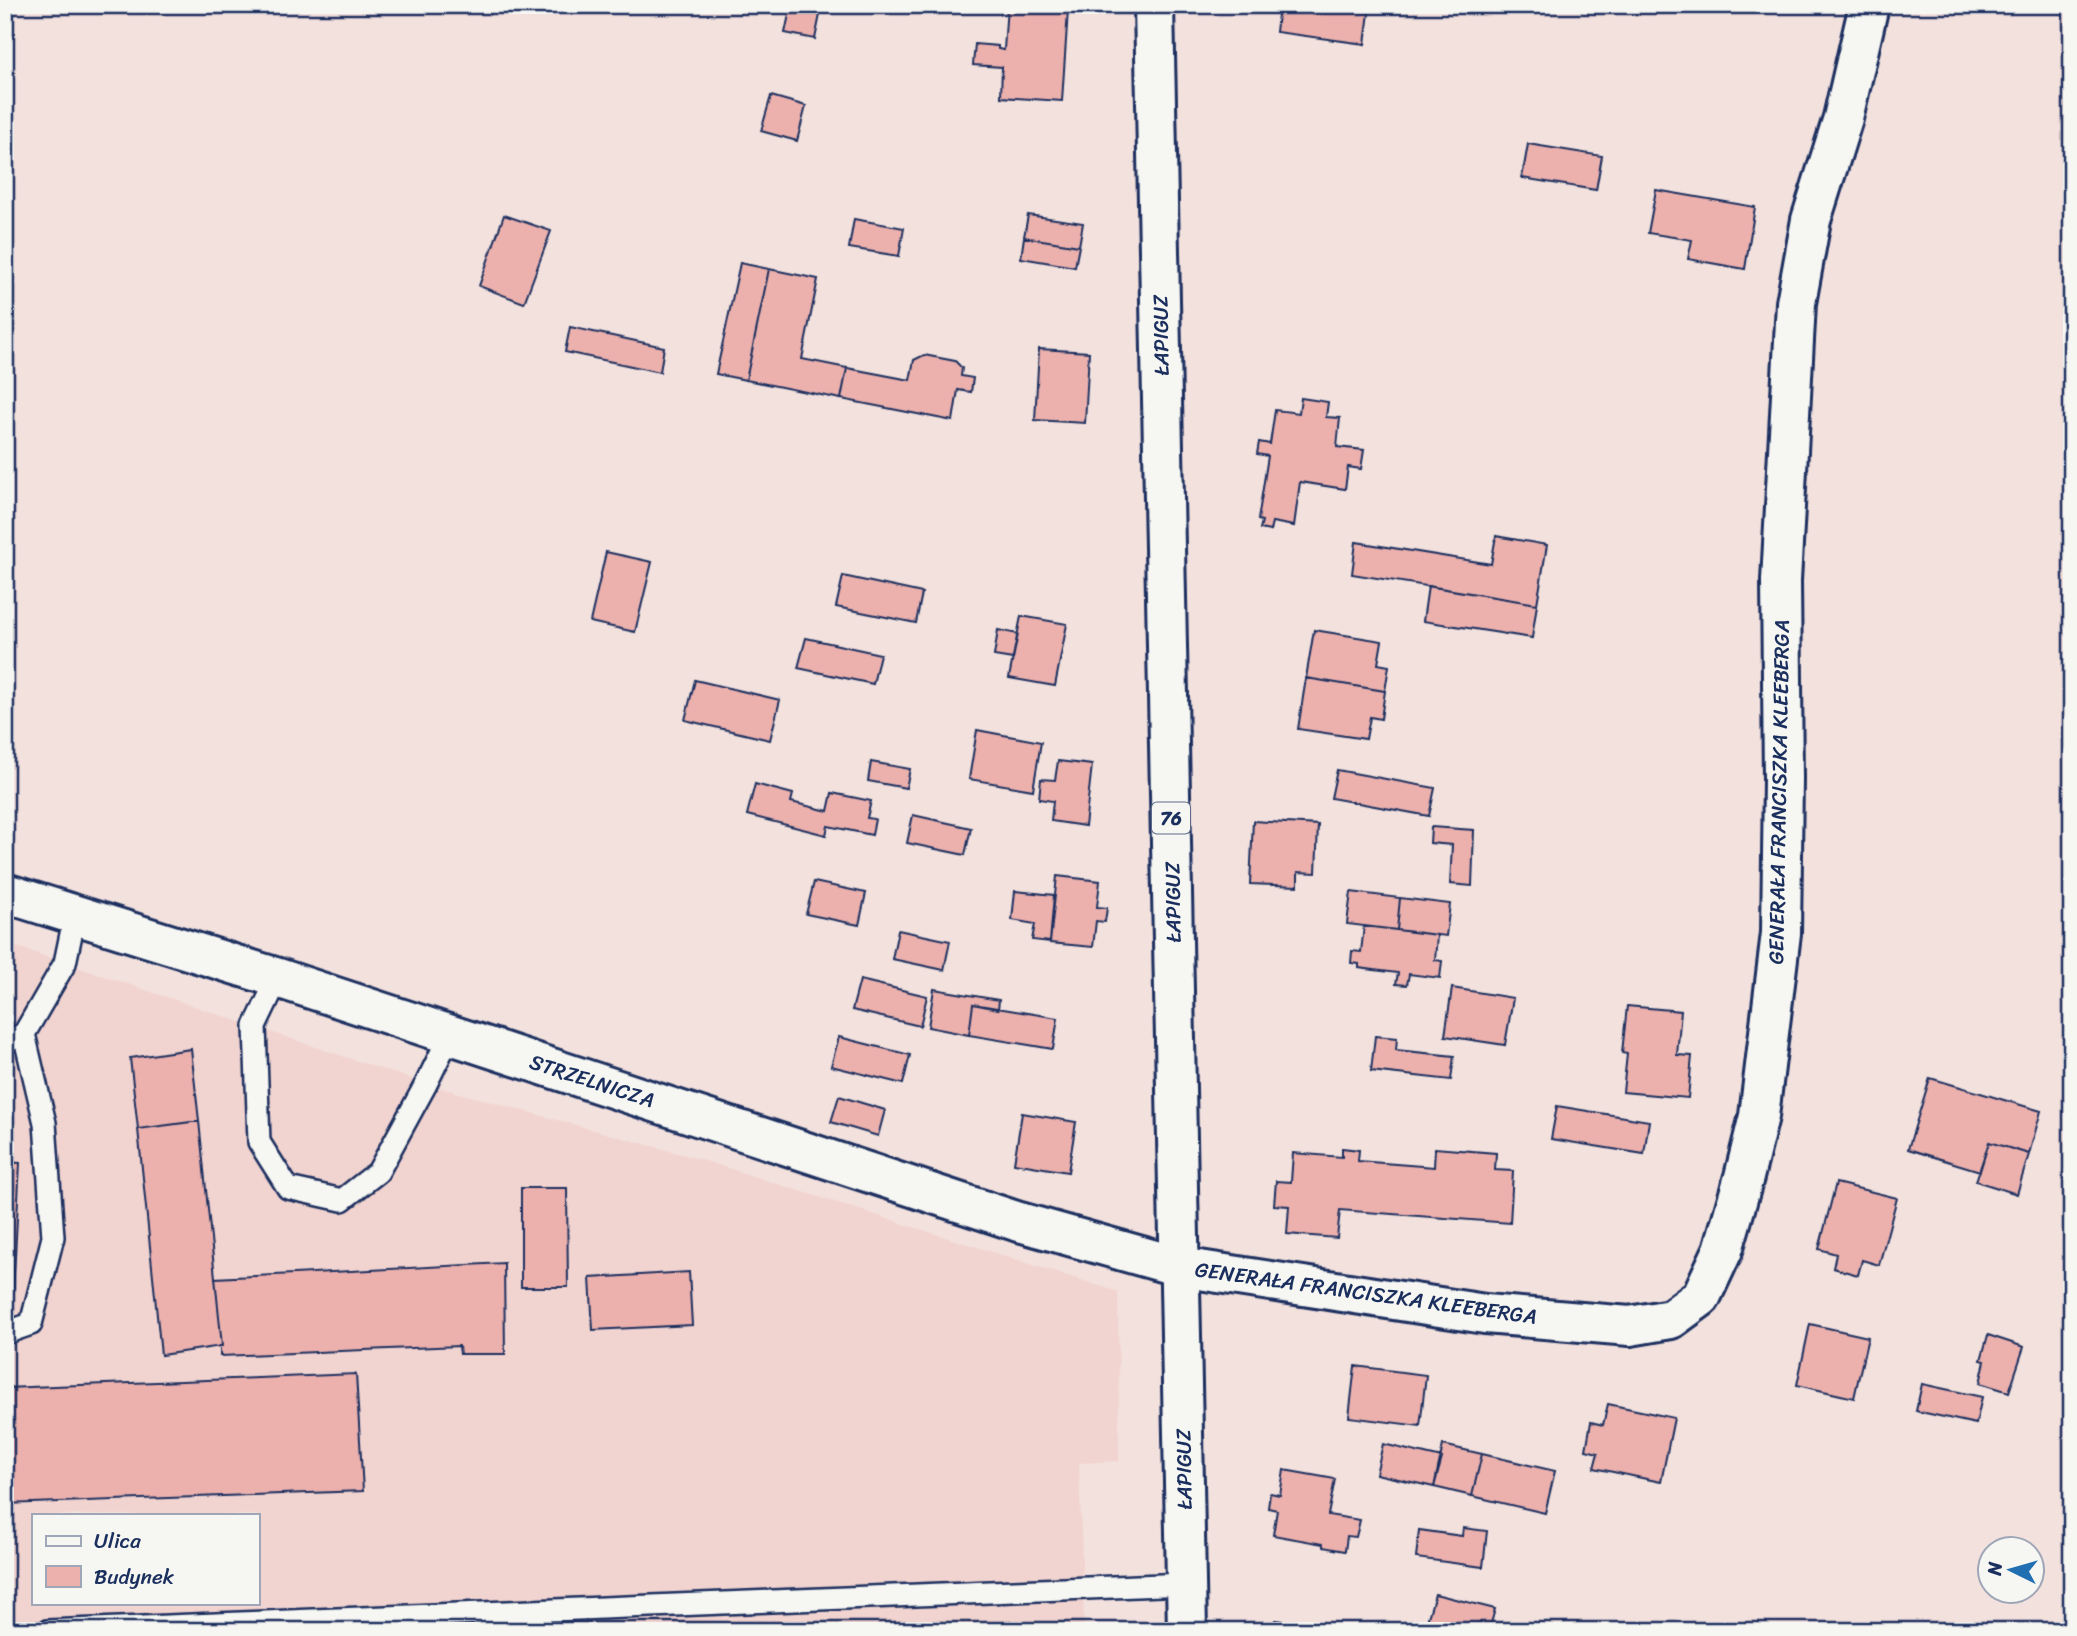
<svg xmlns="http://www.w3.org/2000/svg" width="2077" height="1636" font-family="Sriracha,sans-serif">
	<style>
		.built { fill: #f1d3cf; fill-rule: evenodd }
		.building { fill: #ecb1ad; stroke: #1b2f5e; stroke-width: 2 }
		.lines { fill: none; stroke-linecap: round; stroke-linejoin: round }
		.lane-casing { stroke: #1b2f5e; stroke-width: 26 }
		.street-casing { stroke: #1b2f5e; stroke-width: 44 }
		.primary-casing { stroke: #1b2f5e; stroke-width: 44 }
		.lane { stroke: #f6f6f2; stroke-width: 21 }
		.street { stroke: #f6f6f2; stroke-width: 38 }
		.primary { stroke: #f6f6f2; stroke-width: 38 }
		.labels { text-anchor: middle; dominant-baseline: central; stroke-width: 6; stroke-linejoin: round; paint-order: stroke }
		.shield { fill: #f6f6f2; stroke: #5d6b8a; stroke-width: 2 }
		.shield-label { font-size: 19px; font-weight: bold; fill: #1b2f5e }
		.street-label { font-size: 21px; fill: #1b2f5e; stroke: #f6f6f2 }
	</style>
	<rect width="100%" height="100%" fill="#f3e1dd"/>
	<filter id="ink" filterUnits="userSpaceOnUse"><feTurbulence type="fractalNoise" baseFrequency=".0143" numOctaves="2"/><feDisplacementMap in="SourceGraphic" scale="14" xChannelSelector="R" yChannelSelector="G"/><feConvolveMatrix kernelMatrix="1 2 1 2 8 2 1 2 1" color-interpolation-filters="sRGB"/></filter>
	<g filter="url(#ink)">
		<!-- built -->
		<path class="built" d="M5 943 426 1084 699 1159 1118 1292 1119 1461 1079 1463 1084 1631H5ZM33 1515H257V1603H33Z"/>
		<!-- building -->
		<path class="building" d="M791 5H822L815 39 785 33Z
			M1007 5 1068 10 1062 101 1001 97 1002 67 973 65 975 44 998 46V49L1004 50Z
			M1279 5H1370L1365 44 1276 32Z
			M771 96 806 106 797 141 761 131Z
			M1528 144 1602 156 1596 190 1522 178Z
			M1656 190 1755 207 1745 269 1688 259 1692 240 1648 233Z
			M504 215 551 231 524 303 479 286Z
			M1028 215 1083 223 1079 246 1024 237Z
			M854 219 904 228 899 256 849 248Z
			M1024 237 1079 246 1075 267 1021 258Z
			M740 263 769 269 746 380 716 374Z
			M769 269 818 279 802 359 847 368 841 399 746 380Z
			M570 327 664 347 660 372 565 352Z
			M1039 349 1089 352 1085 423 1035 420Z
			M924 355 955 361 962 368 961 376 973 378 971 392 958 390 953 421 841 399 847 368 910 380 914 360Z
			M1301 398 1328 402 1326 417 1340 418 1337 447 1364 450 1361 469 1348 467 1345 489 1300 482 1294 526 1272 522 1270 531 1260 529 1262 521 1258 520 1268 456 1257 454 1259 442 1270 444 1275 410 1299 413Z
			M1496 536 1547 545 1537 604 1352 574 1356 542 1491 564Z
			M606 552 652 562 635 632 590 622Z
			M843 576 922 593 916 623 836 607Z
			M1428 586 1537 604 1532 638 1423 621Z
			M1021 616 1067 624 1055 686 1009 678Z
			M998 630 1018 634 1013 659 994 656Z
			M1314 630 1382 641 1378 664 1389 666 1385 691 1306 678Z
			M806 638 880 654 873 684 798 668Z
			M1306 678 1385 691 1381 719 1370 717 1366 739 1298 729Z
			M695 680 780 700 770 740 685 720Z
			M977 730 1041 742 1033 790 969 779Z
			M1058 761 1092 765 1085 826 1051 821 1053 801 1039 799 1041 779 1055 780Z
			M871 762 910 769 906 788 868 781Z
			M1337 770 1435 788 1429 816 1331 798Z
			M755 784 793 794 791 802 828 811 832 793 871 801 867 818 875 819 872 835 828 826 826 835 747 815Z
			M913 815 971 828 965 855 907 843Z
			M1253 821 1318 825 1316 873 1298 872V886L1250 884Z
			M1431 827 1474 830 1472 886 1450 884 1452 845 1430 843Z
			M1057 876 1100 881 1097 907 1107 908 1105 922 1096 921 1093 947 1050 943Z
			M814 882 866 893 859 925 806 914Z
			M1015 891 1054 895 1050 942 1032 940 1035 924 1012 920Z
			M1351 892 1400 898 1397 930 1347 924Z
			M1400 898 1450 904 1446 936 1397 930Z
			M1364 926 1437 935 1435 960 1442 961 1440 978 1409 974 1407 985 1396 984 1398 973 1359 968V964L1351 963 1352 951 1361 952Z
			M898 930 950 941 944 970 892 959Z
			M860 980 927 996 920 1026 852 1010Z
			M1452 988 1513 998 1505 1045 1445 1036Z
			M934 989 999 1000 998 1009 973 1004 969 1035 928 1027Z
			M973 1004 1058 1018 1053 1049 969 1035Z
			M1627 1006 1681 1011 1677 1055 1692 1056 1688 1098 1623 1092 1627 1054 1622 1053Z
			M1375 1036 1397 1038 1396 1050 1454 1056 1451 1080 1371 1071Z
			M839 1037 910 1055 903 1084 831 1066Z
			M191 1049 199 1121 138 1129 130 1058Z
			M1930 1078 2041 1111 2029 1154 1989 1142 1980 1171 1908 1149Z
			M839 1096 885 1110 878 1136 831 1122Z
			M1557 1106 1649 1121 1644 1154 1551 1139Z
			M1022 1113 1076 1122 1068 1172 1014 1163Z
			M199 1121 222 1346 161 1355 138 1129Z
			M1989 1142 2029 1154 2017 1194 1976 1181Z
			M1342 1148 1359 1150 1358 1161 1434 1167 1435 1148 1496 1153 1495 1170 1513 1171 1510 1223 1340 1210 1337 1238 1287 1234 1289 1206 1274 1205 1276 1181 1291 1182 1293 1153 1342 1157Z
			M5 1162 20 1163 12 1311 5 1310Z
			M1836 1183 1897 1198 1879 1265 1862 1260 1858 1275 1833 1268 1836 1254 1819 1249Z
			M521 1188H567L568 1287H521Z
			M504 1263 505 1354H460L459 1346 220 1356V1346H222L215 1278Z
			M689 1272 692 1325 593 1330 590 1278Z
			M1810 1324 1868 1337 1854 1398 1797 1385Z
			M1988 1335 2024 1347 2009 1392 1980 1383 1985 1361 1981 1360Z
			M1355 1366 1426 1375 1420 1426 1349 1417Z
			M356 1374 363 1491 5 1504V1388Z
			M1922 1384 1982 1397 1976 1424 1916 1411Z
			M1608 1404 1674 1418 1661 1482 1594 1468 1598 1453 1586 1450 1591 1422 1603 1425Z
			M1383 1444 1442 1458 1434 1487 1376 1474Z
			M1443 1445 1482 1454 1472 1496 1434 1487Z
			M1482 1454 1555 1471 1545 1513 1472 1496Z
			M1284 1470 1335 1479 1328 1515 1360 1520 1356 1537 1347 1536 1345 1551 1323 1547V1544L1273 1535 1277 1510 1268 1508 1270 1493 1280 1495Z
			M1463 1528 1487 1531 1483 1567 1416 1558 1419 1530 1462 1536Z
			M1435 1594 1495 1609 1489 1631H1436L1425 1628Z
			M1275 1620 1297 1623 1296 1631H1273Z"/>
		<g class="lines">
			<defs>
				<path id="lane" d="M278 978 255 1026 259 1142 288 1188 342 1200 378 1172 426 1084 450 1035
					M5 1042 24 1034 65 963 75 915
					M5 1333 31 1324 53 1237 45 1123 24 1034
					M47 1631 1186 1584"/>
				<path id="street" d="M5 893 278 978 1016 1221 1180 1267 1485 1314 1630 1326 1671 1319 1701 1297 1723 1250 1744 1177 1759 1116 1781 933 1783 779 1781 581 1796 303 1811 220 1843 118 1869 5"/>
				<path id="primary" d="M1154 5 1187 1631"/>
			</defs>
			<!-- lane casing -->
			<use href="#lane" class="lane-casing"/>
			<!-- street casing -->
			<use href="#street" class="street-casing"/>
			<!-- primary casing -->
			<use href="#primary" class="primary-casing"/>
			<!-- lane -->
			<use href="#lane" class="lane"/>
			<!-- street -->
			<use href="#street" class="street"/>
			<!-- primary -->
			<use href="#primary" class="primary"/>
		</g>
	</g>
	<g class="labels">
		<!-- shield labels -->
		<rect class="shield" x="1152" y="802.5" width="38" height="31" rx="5"/>
		<g class="shield-label">
			<text x="1171" y="818">76</text>
		</g>
		<!-- street labels -->
		<g class="street-label">
			<text transform="translate(1161 335) rotate(-91)">ŁAPIGUZ</text>
			<text transform="translate(1779 792) rotate(-89)">GENERAŁA FRANCISZKA KLEEBERGA</text>
			<text transform="translate(1173 902) rotate(-91)">ŁAPIGUZ</text>
			<text transform="translate(592 1081) rotate(18)">STRZELNICZA</text>
			<text transform="translate(1366 1293) rotate(8)">GENERAŁA FRANCISZKA KLEEBERGA</text>
			<text transform="translate(1184 1469) rotate(-91)">ŁAPIGUZ</text>
		</g>
	</g>
	<!-- margin -->
	<rect width="2077" height="1636" fill="none" stroke="#f6f6f2" stroke-width="28"/>
	<rect x="14" y="14" width="2049" height="1608" fill="none" stroke="#1b2f5e" stroke-width="2.5" filter="url(#ink)"/>
	<!-- legend -->
	<rect x="32" y="1514" width="228" height="91" fill="#f6f6f2" stroke="#9ea6b7" stroke-width="2"/>
	<rect x="46" y="1536" width="35" height="10" fill="#f6f6f2" stroke="#9ea6b7" stroke-width="2"/>
	<text x="94" y="1548" font-size="21" fill="#1b2f5e">Ulica</text>
	<rect x="46" y="1566" width="35" height="21" fill="#ecb1ad" stroke="#9ea6b7" stroke-width="2"/>
	<text x="94" y="1584" font-size="21" fill="#1b2f5e">Budynek</text>
	<!-- north arrow -->
	<g transform="translate(2011 1570) rotate(275)"><circle r="33" fill="#f6f6f2" stroke="#9ea6b7" stroke-width="2"/>
	<path d="M0-5L12 26L0 18L-12 26Z" fill="#1f6fb2"/>
	<text y="-10" font-size="19" font-weight="bold" text-anchor="middle" fill="#1b2f5e">N</text>
	</g>
</svg>
